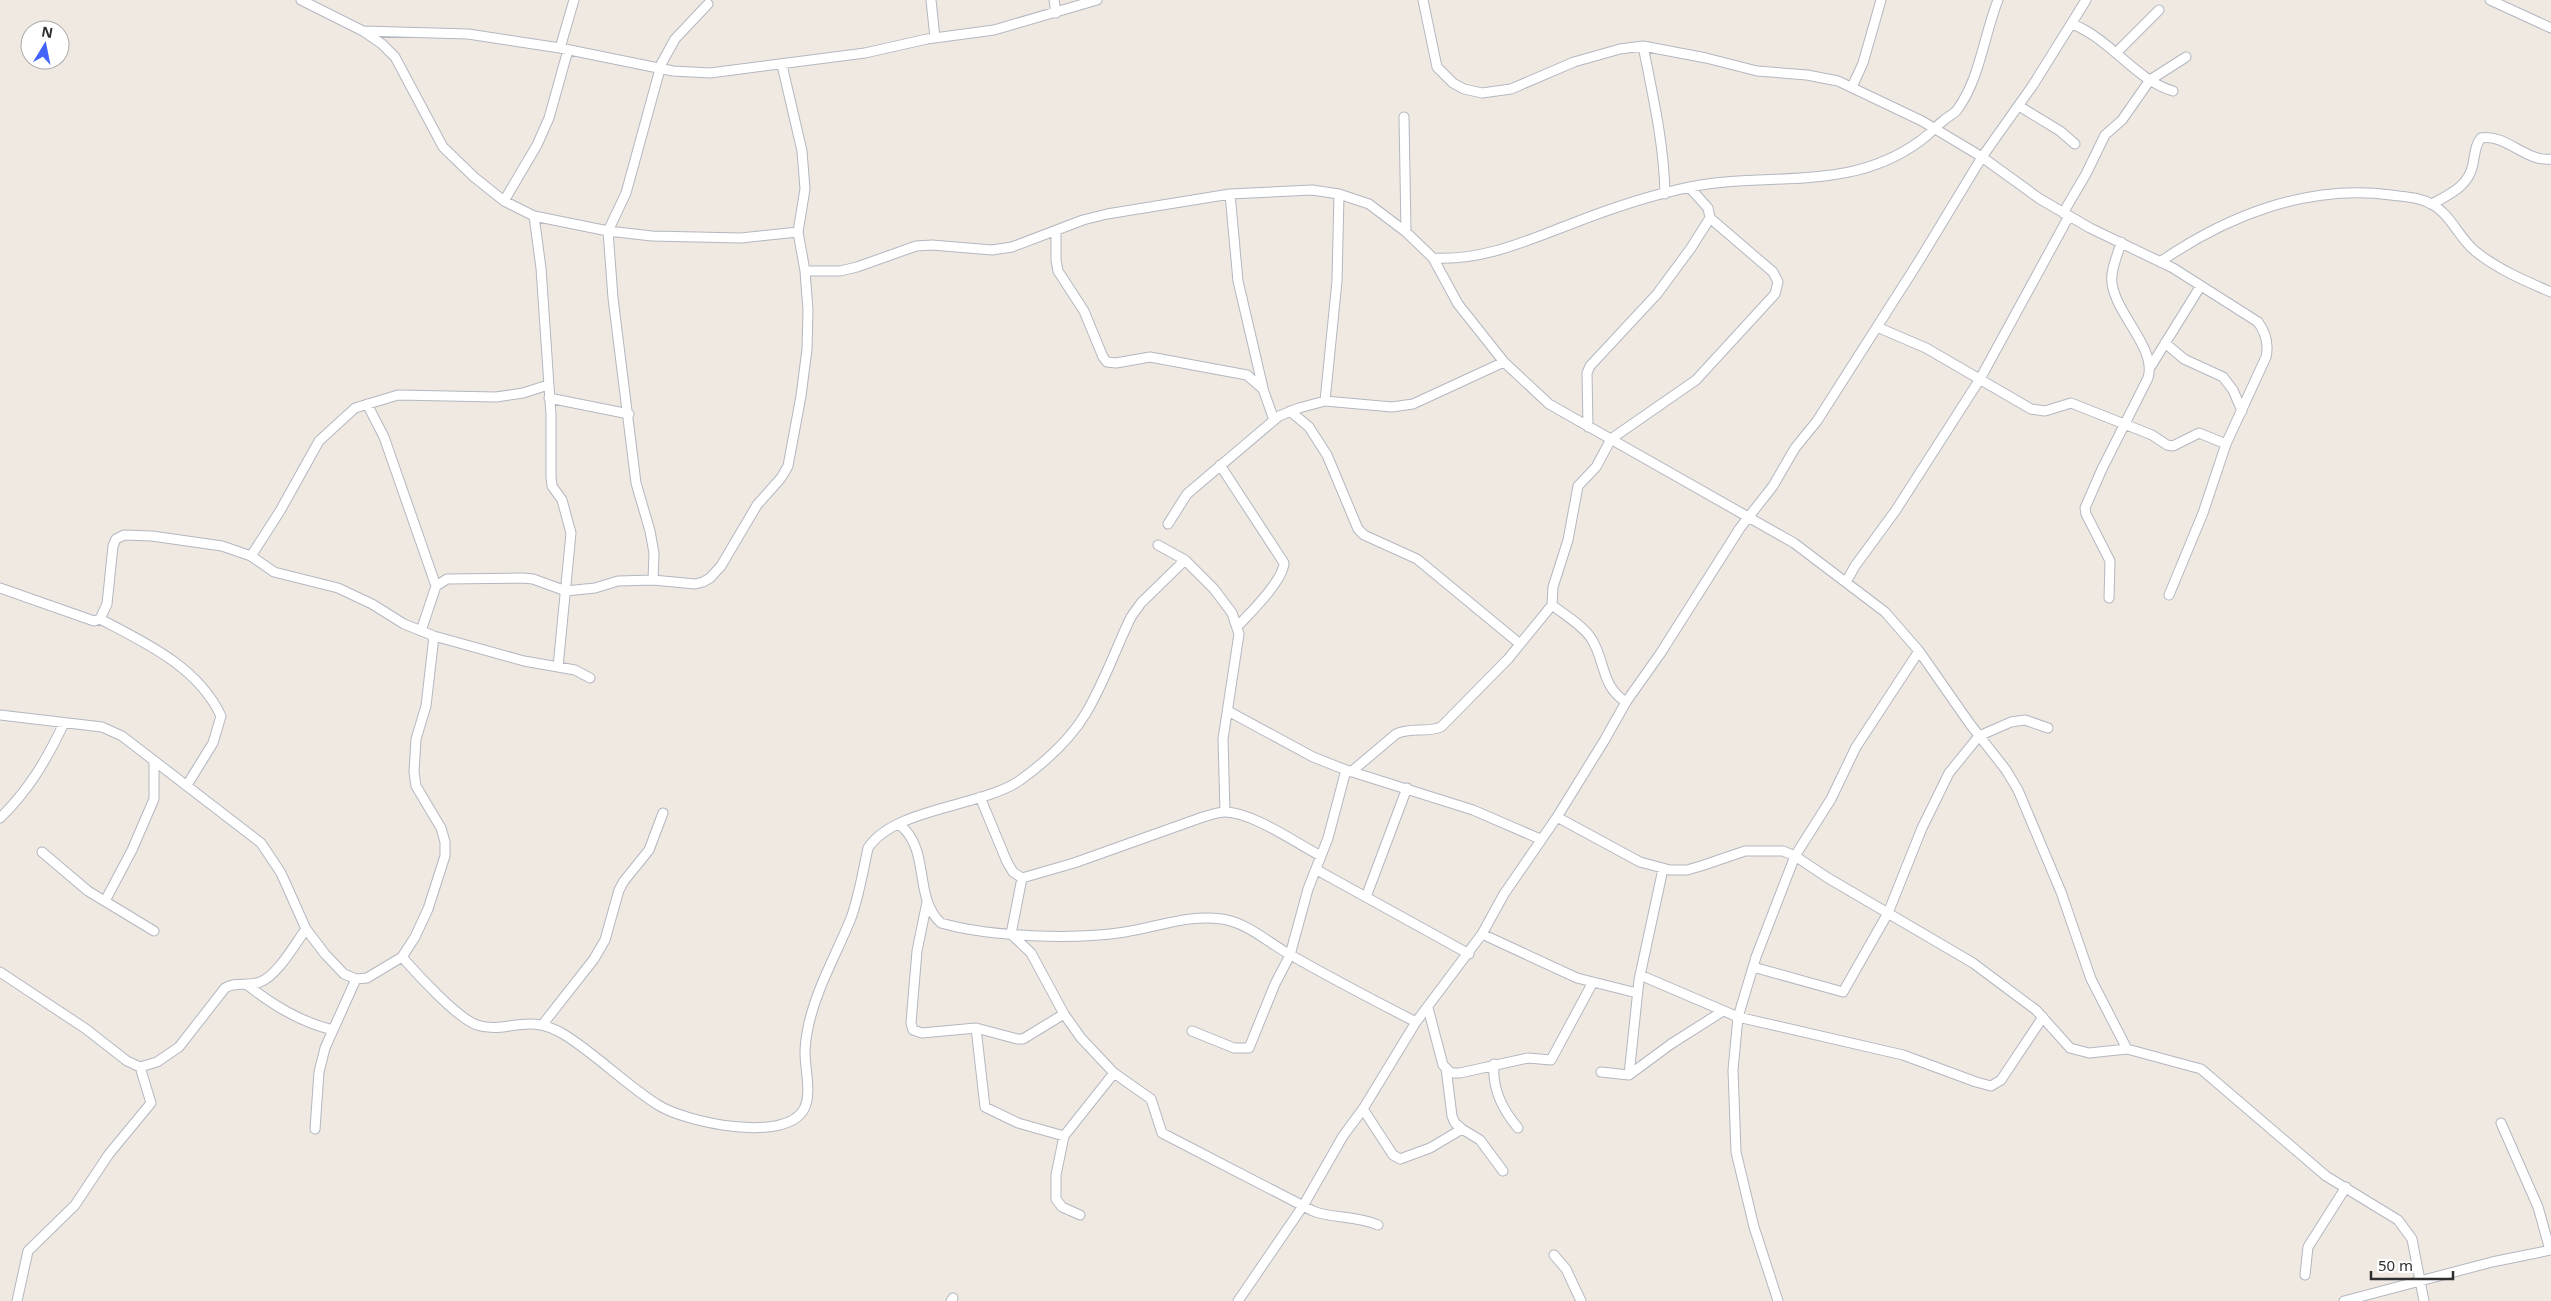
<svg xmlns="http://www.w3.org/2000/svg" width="2551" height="1301" font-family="'Noto Sans',sans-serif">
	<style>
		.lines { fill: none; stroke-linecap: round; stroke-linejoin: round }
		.street-casing { stroke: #b4b7c1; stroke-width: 11 }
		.street { stroke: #fff; stroke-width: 9 }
	</style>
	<rect width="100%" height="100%" fill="#efe9e1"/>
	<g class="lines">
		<defs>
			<path id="street" d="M301 0 363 31 382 44 395 57 443 147 474 177 504 201 534 216 608 231 652 236 741 238 798 232
				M931 0 935 38
				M1054 0 1056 13
				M1423 0 1437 67 1453 83 1464 89 1482 93 1511 89 1574 62 1620 49 1643 46 1706 58 1757 71 1807 75 1838 81 1922 121 1982 157 2040 199 2090 228 2173 268 2258 322C2266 333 2269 344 2266 357L2226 444 2203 513 2169 595
				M2490 0 2551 28
				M2072 24C2111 39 2135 80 2173 91
				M363 31 468 34 560 48 673 71 710 73 865 53 927 39 994 30 1097 0
				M1643 46C1653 96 1664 144 1665 194
				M560 48 574 0
				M2117 52 2159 10
				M659 68 675 39 708 4
				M1852 87 1863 63 1881 0
				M2019 106 2060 131 2075 144
				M1404 117 1406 232
				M1230 194 1238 281 1263 388
				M504 201 537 145 549 118 568 50
				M2432 204C2450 194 2469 186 2473 164 2475 154 2475 145 2481 138 2507 134 2525 162 2551 159
				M2063 213 2086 174 2105 135 2122 120 2150 80 2186 57
				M534 216 541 268 551 415V477L552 486 562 500 571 533 558 667
				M1056 231V260L1058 271 1084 311 1103 357 1107 362 1116 363 1150 357 1247 375 1263 389 1274 420
				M1433 258C1483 261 1526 241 1571 224 1609 209 1651 195 1690 187 1771 171 1849 193 1920 141 1929 135 1935 127 1943 121 1947 117 1954 114 1957 110 1980 79 1984 35 1998 0
				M2160 262C2228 215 2308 184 2391 195 2405 197 2419 197 2431 204 2450 213 2459 238 2475 251 2497 269 2525 281 2551 292
				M805 271H840L857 267 916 246 932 245 992 250 1012 247 1083 220 1107 214 1230 194 1312 190 1339 194 1369 204 1406 232 1433 258 1458 304 1504 362 1549 404 1794 543 1885 612 1919 651 1970 724 2006 770 2018 790 2061 892 2091 979 2127 1049 2201 1069 2326 1176 2398 1220 2412 1239 2424 1301
				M1877 327 1926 348 2031 409 2045 411 2071 403 2152 435 2167 445 2173 446 2199 433 2226 444
				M2165 343 2184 359 2223 377 2233 390 2242 411
				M2151 366 2200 287
				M549 398 629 414
				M1325 401 1337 281 1339 194
				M367 404 384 437 436 586
				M1290 411 1309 427 1327 455 1358 529 1364 535 1417 559 1520 644
				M1588 427 1587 373 1590 366 1657 294 1691 248 1710 218 1708 208 1690 188
				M1220 465 1284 563C1283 581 1249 614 1237 627
				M1168 524 1187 494 1279 416 1299 408 1325 401 1392 407 1413 404 1504 362
				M1158 545 1185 560 1214 589 1232 613 1239 634 1223 739 1225 812
				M251 556 280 511 319 441 355 408 398 395 496 397 523 393 548 385
				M653 580 654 553 650 531 636 483 613 298 608 231 626 193 660 69
				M1846 582 1855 566 1896 510 1980 379 2069 216
				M0 588 94 621 100 619 107 604 113 546 116 539 124 535 152 536 222 546 251 556 274 572 338 588 372 604 404 624 434 636 524 661 575 670 590 678
				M2109 598 2110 561 2086 514 2085 508 2102 469 2148 378C2157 348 2116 315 2112 283 2110 270 2118 255 2121 242
				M100 619C146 643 198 667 221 716L213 743 187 785
				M421 631 436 586 447 579 523 578 533 579 566 591 595 588 618 581 653 580 695 584 703 582 710 578 721 566 757 505 781 478 788 466 801 396 807 349 808 310 805 271 798 232 805 189 802 151 782 65
				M1626 702C1600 685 1606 661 1591 638 1582 625 1565 615 1552 605L1553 587 1568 540 1578 486 1596 467 1611 439 1696 380 1775 294 1778 282 1773 272 1710 218
				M1228 711 1313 757 1346 770 1473 810 1540 839
				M0 715 102 727 122 736 261 843 281 873 306 929 325 954 344 974 356 979 367 978 402 957 415 937 428 909 445 856V842L441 828 416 786 414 772 416 739 426 706 434 636
				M1351 772 1396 734C1411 727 1426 733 1441 727L1508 659 1552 605
				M980 797 1007 862 1013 872 1022 878 1074 863 1203 817C1210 815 1218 812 1225 812 1252 812 1296 843 1321 856
				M1557 817 1640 862 1670 870H1687L1701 866 1745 851H1783L1795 856 1828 878 1973 963 2036 1010 2070 1048 2089 1053 2127 1049
				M0 818C29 790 47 759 64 723
				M900 825C931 850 913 898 941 923 990 937 1075 940 1125 932 1158 927 1189 914 1222 919 1246 922 1269 943 1289 954 1331 978 1373 1000 1416 1022
				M42 852 88 891 154 931
				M1317 870 1469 954
				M1022 878 1011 934 1031 953 1064 1014 1081 1038 1114 1073 1151 1099 1162 1133 1313 1211C1333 1219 1355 1215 1378 1225
				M1366 897 1407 788
				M105 901 132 850 154 799V761
				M927 902 917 951 911 1023 913 1030 922 1033 976 1028 1017 1039H1023L1064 1014
				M1482 934 1577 978 1637 993
				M402 957C416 973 458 1019 477 1025 507 1035 527 1011 565 1035 598 1056 625 1084 658 1105 685 1122 785 1144 804 1109 812 1094 805 1069 805 1053 805 1043 807 1032 809 1023 818 985 837 953 851 918 859 896 863 871 868 848 894 808 980 807 1019 781 1044 763 1070 740 1086 713 1104 683 1116 648 1131 617L1141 603 1185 560
				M1753 967 1843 992 1888 913 1922 828 1949 773 1979 736 2011 722 2025 720 2048 728
				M0 972 86 1029 127 1061 140 1067 157 1062 179 1047 225 988C236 981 248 987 260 982 277 976 295 944 306 929
				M1640 975 1738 1017 1903 1055 1976 1082 1991 1086 2001 1080 2043 1017
				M246 984C273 1005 300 1022 333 1030
				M1428 1008 1443 1065 1451 1073H1460L1528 1058 1551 1060 1593 982
				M543 1024 594 959 605 940 619 890 624 881 649 850 663 813
				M976 1028 985 1107 1018 1123 1064 1136
				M1192 1031 1234 1048H1249L1275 984 1290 955 1308 889 1328 838 1346 770
				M1494 1064C1492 1089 1502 1109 1518 1128
				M1446 1068 1452 1116 1455 1123 1462 1129 1480 1140 1503 1171
				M1601 1072 1629 1075 1671 1044 1723 1011
				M1629 1075 1639 980 1663 869
				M1363 1109 1393 1155 1400 1159 1430 1148 1462 1129
				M2501 1123 2538 1207 2550 1250
				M315 1129 319 1072 325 1048 356 979
				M1080 1215 1062 1207 1056 1199V1175L1064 1136 1114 1073
				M1554 1255 1566 1269 1581 1301
				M2305 1275 2308 1247 2346 1187
				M17 1301 28 1251 75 1205 109 1154 151 1103 140 1067
				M951 1301 953 1298
				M1238 1301 1303 1206 1343 1136 1363 1109 1416 1022 1482 934 1504 894 1557 817 1604 741 1626 702 1660 654 1740 528 1773 486 1795 448 1817 421 1919 261 1982 157 2033 85 2086 0
				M1778 1301 1754 1227 1736 1152 1733 1070 1738 1017 1756 957 1795 856 1831 799 1856 747 1919 651
				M2344 1301 2492 1262 2551 1250"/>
		</defs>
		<!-- street casing -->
		<use href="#street" class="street-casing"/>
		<!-- street -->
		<use href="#street" class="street"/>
	</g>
	<!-- north arrow -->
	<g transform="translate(45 45) rotate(10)"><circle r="24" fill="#ffffff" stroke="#ababab"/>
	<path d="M0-4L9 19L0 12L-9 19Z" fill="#4264fb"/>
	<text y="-8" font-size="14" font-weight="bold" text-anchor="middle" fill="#2e2e2e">N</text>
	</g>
	<!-- scale -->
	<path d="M2371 1271v8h82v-8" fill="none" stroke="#2e2e2e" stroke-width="2.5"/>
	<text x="2378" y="1271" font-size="15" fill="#2e2e2e" stroke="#ffffff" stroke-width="4" paint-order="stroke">50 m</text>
</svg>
